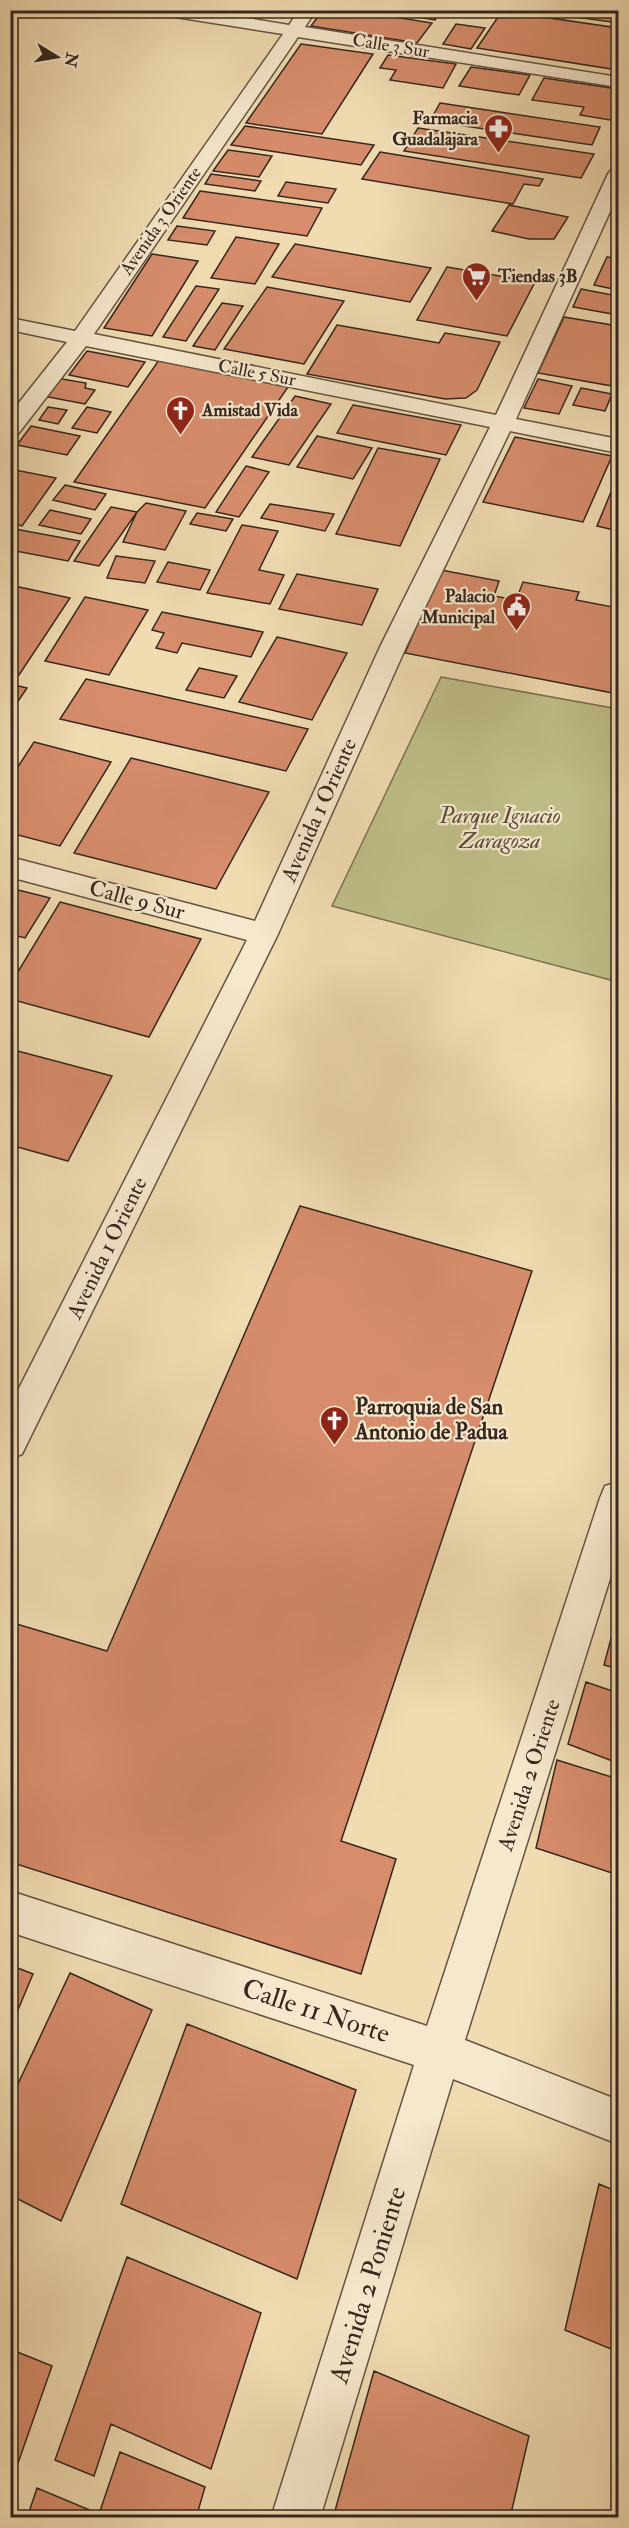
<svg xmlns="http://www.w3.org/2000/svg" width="629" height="2528" font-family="'IM FELL Double Pica',serif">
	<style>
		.green { fill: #c0bf88; stroke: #7a7253; stroke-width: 1.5 }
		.building { fill: #d78d6c; stroke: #35261e; stroke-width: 1.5 }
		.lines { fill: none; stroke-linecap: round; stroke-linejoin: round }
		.street-casing { stroke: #645443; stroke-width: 3 }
		.street { fill: #f6e8cd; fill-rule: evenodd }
		.labels { text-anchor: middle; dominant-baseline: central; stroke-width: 4.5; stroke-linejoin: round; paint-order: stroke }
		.far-street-label { font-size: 18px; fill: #35261e; stroke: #f6e8cd }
		.far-poi-label { font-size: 18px; font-weight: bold; fill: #35261e; stroke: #f6e8cd; text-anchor: end }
		.street-label { font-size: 22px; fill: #35261e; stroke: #f6e8cd }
		.park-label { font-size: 22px; font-style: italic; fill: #584c38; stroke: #f6e8cd }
		.poi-label { font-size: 22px; font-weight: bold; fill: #35261e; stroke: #f6e8cd; text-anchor: start }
		.near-street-label { font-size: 27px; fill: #35261e; stroke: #f6e8cd }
	</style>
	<rect width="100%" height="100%" fill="#f1dcb2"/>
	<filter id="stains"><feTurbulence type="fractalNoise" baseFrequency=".00333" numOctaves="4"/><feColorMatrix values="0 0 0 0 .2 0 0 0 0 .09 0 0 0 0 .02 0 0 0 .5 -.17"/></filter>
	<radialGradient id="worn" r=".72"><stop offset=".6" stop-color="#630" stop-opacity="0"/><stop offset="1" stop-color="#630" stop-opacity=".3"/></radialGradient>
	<!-- green -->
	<path class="green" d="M441 677 618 709V982L332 906Z"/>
	<!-- building -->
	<path class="building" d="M323 10H351L432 23 417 43 311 26Z
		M376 10H442L435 20Z
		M526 10H618V23Z
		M502 11 618 28V70L477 48Z
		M456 24 485 28 471 49 443 44Z
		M301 44 373 54 322 134 246 123Z
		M388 55 456 64 443 88 390 80 396 70 380 68Z
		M471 67 530 75 519 95 459 86Z
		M544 78 618 89V116L616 121 580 115 584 107 532 100Z
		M440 103 600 127 592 145 430 121Z
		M245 126 374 145 361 165 231 145Z
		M418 128 594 154 581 178 404 151Z
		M228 150 272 156 259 177 213 171Z
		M380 152 543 179 539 186 524 184 513 204 362 179Z
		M211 174 261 181 255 191 205 184Z
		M286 182 336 189 328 203 278 196Z
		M200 191 322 208 307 236 183 218Z
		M509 205 568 217 554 239H529L492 231Z
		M177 226 215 231 207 245 168 240Z
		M236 237 279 244 255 284 211 278Z
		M295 244 431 268 410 302 272 277Z
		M152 254 198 261 152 336 104 328Z
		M607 257 618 259V290L594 285Z
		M447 267 535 282 507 336 417 320Z
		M196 286 219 289 186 341 163 337Z
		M267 287 344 301 304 364 224 349Z
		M581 289 618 296V315L573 307Z
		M222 303 243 306 215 350 193 346Z
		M564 317 618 326V387L538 373Z
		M337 325 439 343 445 333 500 342 477 390 466 398 445 399 307 374Z
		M87 351 145 362 128 387 69 375Z
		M159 360 288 387 205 508 74 482Z
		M56 378 86 383 85 388 95 390 85 404 43 396Z
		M538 379 572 386 559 414 524 408Z
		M581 388 612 394 605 411 573 405Z
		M295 396 331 404 289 465 252 457Z
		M353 405 461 425 446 455 337 433Z
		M48 407 67 410 58 424 39 420Z
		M87 407 111 412 97 433 72 428Z
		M31 426 80 436 67 455 17 445Z
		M317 436 372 448 353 479 297 467Z
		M515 437 612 456 583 522 483 502Z
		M378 448 440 459 400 546 336 534Z
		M246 466 269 472 239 517 216 512Z
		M10 469 56 478 22 526 10 523Z
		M618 475V531L597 526Z
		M65 485 106 494 95 510 53 500Z
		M146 503 186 511 165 550 123 542 137 512Z
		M270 504 334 514 325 531 261 518Z
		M111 507 137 512 99 566 74 561Z
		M50 510 91 519 81 534 39 525Z
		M197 513 233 519 226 531 190 524Z
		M242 525 278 531 259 570 284 575 270 604 207 593Z
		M10 528 31 532 80 541 68 561 10 550Z
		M116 556 155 561 145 583 107 578Z
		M168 562 210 570 200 590 157 582Z
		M441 570 499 581 494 596 516 600 523 582 579 592 576 600 618 608V694L405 653Z
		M297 574 378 589 362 625 279 609Z
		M10 585 70 598 19 675 10 674Z
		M85 597 148 610 109 675 45 661Z
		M162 612 263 632 251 657 182 643 177 653 156 648 164 633 152 630Z
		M277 637 347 653 312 720 239 702Z
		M199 668 237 676 224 698 186 690Z
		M86 679 308 729 286 771 60 719Z
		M10 684 27 688 10 713Z
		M34 742 111 762 60 846 10 833V779Z
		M131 758 269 792 216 889 74 853Z
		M10 888 50 898 25 938 10 934Z
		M60 902 201 939 149 1037 10 999V985Z
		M10 1049 112 1076 68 1161 10 1145Z
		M300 1206 532 1271 341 1841 396 1859 361 1974 10 1862V1622L107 1651Z
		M618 1612V1669L604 1665Z
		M586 1682 618 1693V1750L615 1762 568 1744Z
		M557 1760 618 1779V1875L536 1848Z
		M10 1965 33 1974 10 2029Z
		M70 1973 152 2010 61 2221 10 2195V2101Z
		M187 2024 356 2090 297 2279 121 2204Z
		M599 2184 618 2192V2352L565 2330Z
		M127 2257 261 2313 211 2469 111 2424 94 2476 55 2460Z
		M10 2349 52 2366 10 2486Z
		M374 2371 529 2436 510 2518H333Z
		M120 2452 205 2487 196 2518H27L37 2488 99 2514Z"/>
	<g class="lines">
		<defs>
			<path id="street" d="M155 10H199L289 25 299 10H316L305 27 618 77V87L298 37 94 334 496 415 608 174 611 170 618 168V194L516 419 618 439V453L510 431 406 647 278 934 22 1454 10 1459V1406L247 940 10 877V857L255 921 380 647 490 427 86 346 18 434 10 436V414L67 342 10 330V318L75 331 283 34 163 15Z
				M618 1482V1553L465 2040 618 2100V2144L453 2079 320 2518H271L414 2065 10 1932V1891L427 2026 600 1498 605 1486Z"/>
		</defs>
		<!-- street casing -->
		<use href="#street" class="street-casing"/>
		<!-- street -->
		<use href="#street" class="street"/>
	</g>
	<!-- icons -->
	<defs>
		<symbol id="pharmacy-pin" viewBox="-11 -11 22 30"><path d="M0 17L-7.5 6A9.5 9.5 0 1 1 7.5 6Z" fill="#8f2418" stroke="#f6e8cd"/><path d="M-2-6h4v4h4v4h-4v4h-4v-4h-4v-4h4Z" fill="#fff"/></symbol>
		<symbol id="supermarket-pin" viewBox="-11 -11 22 30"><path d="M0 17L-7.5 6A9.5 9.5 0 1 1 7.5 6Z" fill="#8f2418" stroke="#f6e8cd"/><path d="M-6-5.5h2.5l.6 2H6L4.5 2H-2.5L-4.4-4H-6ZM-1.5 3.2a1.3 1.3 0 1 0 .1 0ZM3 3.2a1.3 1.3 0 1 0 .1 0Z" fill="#fff"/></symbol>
		<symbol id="church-pin" viewBox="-11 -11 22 30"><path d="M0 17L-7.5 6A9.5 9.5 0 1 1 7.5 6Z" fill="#8f2418" stroke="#f6e8cd"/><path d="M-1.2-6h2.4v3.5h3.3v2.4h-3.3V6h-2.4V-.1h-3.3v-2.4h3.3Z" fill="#fff"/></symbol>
		<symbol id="civic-pin" viewBox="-11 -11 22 30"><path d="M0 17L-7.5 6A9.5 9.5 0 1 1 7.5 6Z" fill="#8f2418" stroke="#f6e8cd"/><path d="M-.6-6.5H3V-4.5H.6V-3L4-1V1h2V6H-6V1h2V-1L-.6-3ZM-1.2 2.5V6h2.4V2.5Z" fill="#fff"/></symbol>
	</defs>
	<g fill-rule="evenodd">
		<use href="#pharmacy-pin" x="482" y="112" width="33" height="45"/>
		<use href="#supermarket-pin" x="460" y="260" width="33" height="45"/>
		<use href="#church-pin" x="164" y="394" width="33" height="45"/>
		<use href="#civic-pin" x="500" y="590" width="33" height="45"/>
		<use href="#church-pin" x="318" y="1404" width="33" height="45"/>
	</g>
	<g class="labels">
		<!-- far-street labels -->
		<g class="far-street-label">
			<text transform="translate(391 46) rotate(9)">Calle 3 Sur</text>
			<text transform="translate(161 221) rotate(-55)">Avenida 3 Oriente</text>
			<text transform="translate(257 373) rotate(11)">Calle 5 Sur</text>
		</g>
		<!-- far-poi labels -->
		<g class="far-poi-label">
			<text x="478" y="118">Farmacia<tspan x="478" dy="21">Guadalajara</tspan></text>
			<text x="498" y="276" text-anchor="start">Tiendas 3B</text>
			<text x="202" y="410" text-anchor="start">Amistad Vida</text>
			<text x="495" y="596">Palacio<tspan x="495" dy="21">Municipal</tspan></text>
		</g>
		<!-- street labels -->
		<g class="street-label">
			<text transform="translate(319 810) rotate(-66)">Avenida 1 Oriente</text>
			<text transform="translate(137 900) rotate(15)">Calle 9 Sur</text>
			<text transform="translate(107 1248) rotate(-64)">Avenida 1 Oriente</text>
			<text transform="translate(529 1775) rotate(-72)">Avenida 2 Oriente</text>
		</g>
		<!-- park labels -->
		<g class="park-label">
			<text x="500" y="816">Parque Ignacio<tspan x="500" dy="25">Zaragoza</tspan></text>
		</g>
		<!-- poi labels -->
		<g class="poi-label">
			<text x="355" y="1407">Parroquia de San<tspan x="355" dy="25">Antonio de Padua</tspan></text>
		</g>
		<!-- near-street labels -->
		<g class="near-street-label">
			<text transform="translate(316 2011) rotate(18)">Calle 11 Norte</text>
			<text transform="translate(368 2285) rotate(-73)">Avenida 2 Poniente</text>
		</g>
	</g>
	<!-- margin -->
	<rect width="629" height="2528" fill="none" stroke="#f1dcb2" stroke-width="36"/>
	<rect x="12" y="12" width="605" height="2504" fill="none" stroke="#35261e" stroke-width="3"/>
	<rect x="18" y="18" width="593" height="2492" fill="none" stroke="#35261e" stroke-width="1.5"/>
	<!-- north arrow -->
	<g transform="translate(57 57) rotate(101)" stroke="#f6e8cd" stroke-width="4.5" paint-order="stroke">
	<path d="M0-4.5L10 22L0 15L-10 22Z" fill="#35261e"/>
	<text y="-9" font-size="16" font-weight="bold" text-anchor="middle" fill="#35261e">N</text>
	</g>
	<rect width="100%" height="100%" filter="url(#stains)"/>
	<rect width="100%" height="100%" fill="url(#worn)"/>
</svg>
